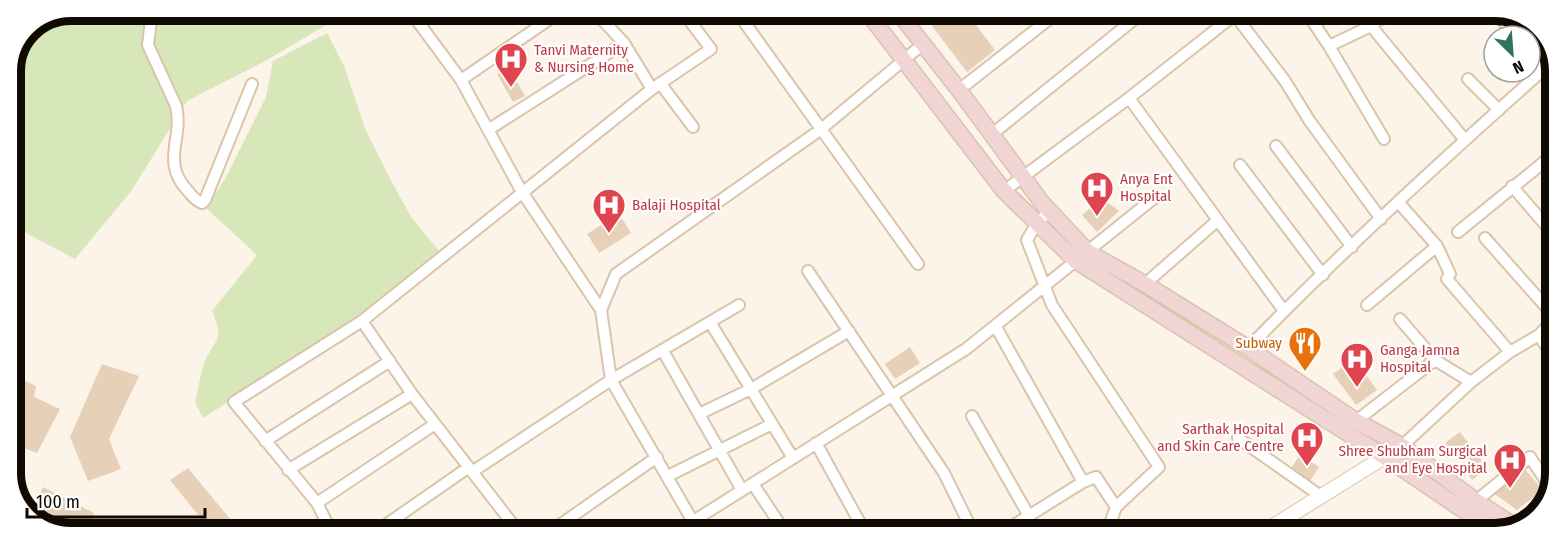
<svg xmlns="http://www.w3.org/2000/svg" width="1566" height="544" font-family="'Fira Sans Condensed',sans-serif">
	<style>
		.green { fill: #d7e7ba }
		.building { fill: #e6d0b7 }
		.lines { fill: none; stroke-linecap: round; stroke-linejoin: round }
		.minor-casing { stroke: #dac4ab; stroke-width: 14 }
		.tertiary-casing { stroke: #dac4ab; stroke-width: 16 }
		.secondary-casing { stroke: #dac4ab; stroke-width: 18 }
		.minor { stroke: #fff; stroke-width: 10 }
		.tertiary { stroke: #fff; stroke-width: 14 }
		.secondary { stroke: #f0d5d4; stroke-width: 15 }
		.labels { text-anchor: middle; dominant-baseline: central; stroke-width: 4.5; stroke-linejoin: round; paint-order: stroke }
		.health-label { font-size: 15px; fill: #be3a42; stroke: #fff; text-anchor: start }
		.food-label { font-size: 15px; fill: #c56008; stroke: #fff; text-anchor: end }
		.rim { fill: none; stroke: #110a03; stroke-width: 8 }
	</style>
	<rect width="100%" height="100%" fill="#fcf3e9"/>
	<!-- green -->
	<path class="green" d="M71 11H319L326 25 267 60 187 101 132 190 75 259 28 234 11 220V68L29 28Z
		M327 33 344 66 366 131 393 184 411 217 440 252 359 318 203 418 195 402C198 390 200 376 204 364 214 338 226 342 212 311L257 255 206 208 225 179 266 97 273 61Z"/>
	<!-- building -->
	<path class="building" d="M950 12H966L995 50 967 72 932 26Z
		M509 67 525 96 513 102 497 74Z
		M1102 198 1119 211 1097 232 1082 215Z
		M619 214 631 233 599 253 587 234Z
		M910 347 920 363 895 379 885 364Z
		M1354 359 1377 390 1356 405 1333 374Z
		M102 364 139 376 109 439 121 469 88 481 70 437Z
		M17 377 36 386 34 397 60 409 37 453 11 443V389Z
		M1460 432 1482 461 1477 464 1483 472 1472 480 1467 472 1475 466 1461 447 1453 454 1445 443Z
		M1300 455 1319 467 1308 484 1289 471Z
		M1523 467 1543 490 1517 510 1492 492Z
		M188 468 240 531H211L170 480Z
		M43 487 94 513 86 530H52L30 515Z"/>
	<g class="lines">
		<defs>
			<path id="minor" d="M152 11 148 45 176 106C184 138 160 162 188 191 192 196 196 201 202 203L205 200 252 84
				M410 11 461 80 522 192 601 310
				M595 12 624 43 652 89
				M737 12 918 264
				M1029 13 1041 25
				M1307 13 1329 46 1384 139
				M1497 14 1516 36
				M1235 15 1285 81 1309 120 1381 219
				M1371 26 1465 140
				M1329 46 1371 26 1387 13
				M1530 53 1555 85
				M1468 79 1499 110
				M461 80 560 12
				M660 83 693 127
				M959 90 1057 13
				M1129 98 1284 311
				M488 130 624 43
				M991 135 1142 13
				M1276 146 1352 247
				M1240 165 1323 275
				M1512 186 1554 235
				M1004 191 1129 98 1237 13
				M1050 211 1037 223 1027 240 1052 305 1159 467 1116 507 1108 530 1109 533
				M1458 232 1555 153
				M1485 238 1554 316
				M1437 246 1450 274 1447 279 1510 352
				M808 271 944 473 973 532
				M1145 284 1218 220
				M1367 305 1437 246 1399 203
				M1400 319 1435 360 1471 382
				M362 321 412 394 518 531
				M710 322 793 458
				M996 327 1083 482
				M1539 335 1553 357
				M1248 348C1345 248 1449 154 1553 61
				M663 351 742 490
				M699 414 751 389 849 331
				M972 416 1029 516
				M1356 421 1435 360
				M1238 438 1322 497
				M265 441 390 361
				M816 443 865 532
				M1402 446 1471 382 1510 352 1539 335 1554 319
				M288 470 412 394
				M472 472 611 380 601 310 616 274 820 130 923 44
				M668 476 772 424
				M753 484 785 532
				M1476 501 1530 457 1551 489 1552 488
				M317 503 435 424
				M554 529 657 457
				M331 531 317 503 234 402 362 321 652 89 711 49 683 12
				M377 531 469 467
				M502 531 514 524
				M676 532 966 349 1154 198
				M699 532 611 380 739 305
				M1003 532 1083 482 1096 477 1116 507"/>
			<path id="tertiary" d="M1262 533 1402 446"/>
			<path id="secondary" d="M867 12 1004 191 1076 261 1385 457 1497 533
				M898 12 959 90 1043 204 1088 252 1145 284 1248 348 1356 421 1402 446 1476 501 1516 527"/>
		</defs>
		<!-- minor casing -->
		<use href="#minor" class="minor-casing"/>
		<!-- tertiary casing -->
		<use href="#tertiary" class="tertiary-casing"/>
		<!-- secondary casing -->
		<use href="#secondary" class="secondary-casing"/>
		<!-- minor -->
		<use href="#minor" class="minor"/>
		<!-- tertiary -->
		<use href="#tertiary" class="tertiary"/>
		<!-- secondary -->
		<use href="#secondary" class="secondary"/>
	</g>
	<!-- icons -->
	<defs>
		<symbol id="hospital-pin" viewBox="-11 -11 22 30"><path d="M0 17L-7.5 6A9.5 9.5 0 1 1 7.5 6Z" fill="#e0444e" stroke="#fff"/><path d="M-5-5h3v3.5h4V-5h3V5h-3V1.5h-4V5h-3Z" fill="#fff"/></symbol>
		<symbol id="restaurant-pin" viewBox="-11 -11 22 30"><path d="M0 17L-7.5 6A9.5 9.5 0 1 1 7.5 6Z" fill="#e8710a" stroke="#fff"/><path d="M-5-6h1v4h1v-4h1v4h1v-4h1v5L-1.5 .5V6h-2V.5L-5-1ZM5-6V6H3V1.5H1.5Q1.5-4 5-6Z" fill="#fff"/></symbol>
	</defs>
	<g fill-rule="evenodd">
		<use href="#hospital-pin" x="492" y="40" width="38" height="52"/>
		<use href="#hospital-pin" x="1078" y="169" width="38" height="52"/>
		<use href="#hospital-pin" x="590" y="186" width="38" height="52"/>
		<use href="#restaurant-pin" x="1286" y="324" width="38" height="52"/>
		<use href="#hospital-pin" x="1338" y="340" width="38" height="52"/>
		<use href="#hospital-pin" x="1288" y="419" width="38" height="52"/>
		<use href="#hospital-pin" x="1491" y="441" width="38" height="52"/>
	</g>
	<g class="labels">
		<!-- health labels -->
		<g class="health-label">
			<text x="534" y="50">Tanvi Maternity<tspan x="534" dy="17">&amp; Nursing Home</tspan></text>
			<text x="1120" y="179">Anya Ent<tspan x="1120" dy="17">Hospital</tspan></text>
			<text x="632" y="205">Balaji Hospital</text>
			<text x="1380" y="350">Ganga Jamna<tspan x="1380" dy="17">Hospital</tspan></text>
			<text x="1284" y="429" text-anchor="end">Sarthak Hospital<tspan x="1284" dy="17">and Skin Care Centre</tspan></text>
			<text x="1487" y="451" text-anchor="end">Shree Shubham Surgical<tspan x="1487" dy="17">and Eye Hospital</tspan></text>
		</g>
		<!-- food labels -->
		<g class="food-label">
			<text x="1282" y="343">Subway</text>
		</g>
	</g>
	<!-- crop -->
	<path d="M0 0H1566V544H0ZM71 21H1495A50 50 0 0 1 1545 71V473A50 50 0 0 1 1495 523H71A50 50 0 0 1 21 473V71A50 50 0 0 1 71 21Z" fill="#fff" fill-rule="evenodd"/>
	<path class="rim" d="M71 21H1495A50 50 0 0 1 1545 71V473A50 50 0 0 1 1495 523H71A50 50 0 0 1 21 473V71A50 50 0 0 1 71 21Z"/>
	<!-- north arrow -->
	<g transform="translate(1512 54) rotate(155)"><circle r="28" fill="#ffffff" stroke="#a09d9a" stroke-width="1.5"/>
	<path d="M0-4.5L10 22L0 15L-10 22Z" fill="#327262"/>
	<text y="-9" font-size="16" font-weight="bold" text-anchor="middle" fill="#110a03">N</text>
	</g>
	<!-- scale -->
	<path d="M27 508v9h178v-9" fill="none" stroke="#110a03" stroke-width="3"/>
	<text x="36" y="508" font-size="18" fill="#110a03" stroke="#ffffff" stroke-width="4.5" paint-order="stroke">100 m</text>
</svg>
